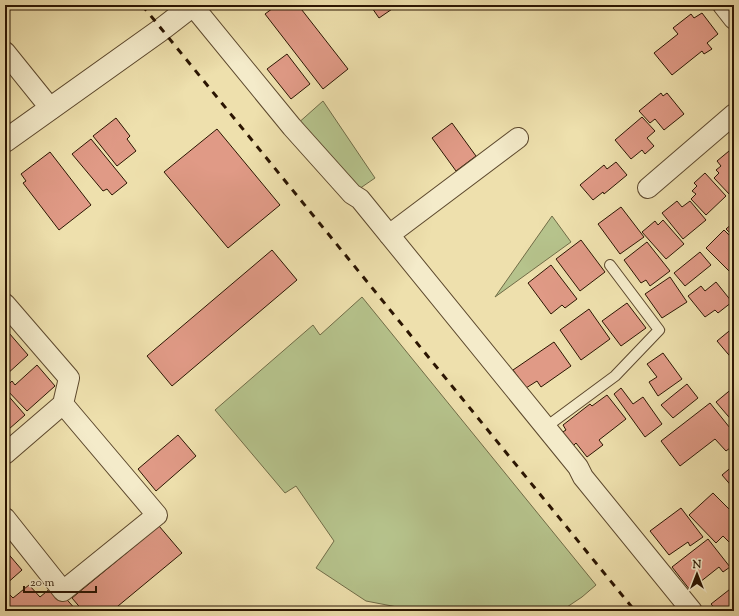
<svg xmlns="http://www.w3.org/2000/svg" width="739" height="616" font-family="'Sorts Mill Goudy',serif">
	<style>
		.green { fill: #b6c38c; stroke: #706c47 }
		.building { fill: #e09a86; stroke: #2b1502 }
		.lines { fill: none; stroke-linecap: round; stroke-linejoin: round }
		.service-casing { stroke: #5c482d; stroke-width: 12 }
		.minor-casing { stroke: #5c482d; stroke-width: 22 }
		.tertiary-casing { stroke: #5c482d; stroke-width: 24 }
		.service { stroke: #f4ebca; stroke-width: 10 }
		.minor { stroke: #f4ebca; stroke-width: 20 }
		.tertiary { stroke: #f4ebca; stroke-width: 22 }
		.rail { stroke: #2b1502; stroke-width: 3; stroke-dasharray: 7 7; stroke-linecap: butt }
	</style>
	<rect width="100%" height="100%" fill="#eee0ad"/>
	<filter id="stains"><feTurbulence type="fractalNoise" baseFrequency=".005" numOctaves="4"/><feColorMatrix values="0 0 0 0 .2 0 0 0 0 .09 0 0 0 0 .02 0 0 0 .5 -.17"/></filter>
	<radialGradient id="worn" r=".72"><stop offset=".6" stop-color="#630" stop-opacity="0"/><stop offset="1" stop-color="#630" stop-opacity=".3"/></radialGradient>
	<!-- green -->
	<path class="green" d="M323 101 375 178 359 189 296 125Z
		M552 216 571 242 495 297Z
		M362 297 596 585 582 597 561 611H418L366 601 316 568 334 541 296 486 285 493 215 410 313 325 320 335Z"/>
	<!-- building -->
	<path class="building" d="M277 5H298L348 69 323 89 265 14Z
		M370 5H398L379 18Z
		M702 13 718 34 707 43 712 49 704 54 702 51 672 75 654 53 678 34 673 28 691 14 694 18Z
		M287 54 310 84 291 99 267 69Z
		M661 93 663 96 667 93 684 114 664 130 655 119 650 123 639 111Z
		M642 117 655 131 647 138 654 146 645 154 642 150 631 159 615 140Z
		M116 118 130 136 127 139 136 151 117 166 93 136Z
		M452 123 476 156 456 171 432 138Z
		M217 129 280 205 228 248 164 172Z
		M91 139 127 183 112 195 107 189 103 191 72 154Z
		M729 151 734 156V191L730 195 714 178 719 173 716 170 721 166 717 161Z
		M50 152 91 205 59 230 23 183 26 181 21 174Z
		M616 162 627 175 604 194 603 192 593 200 580 185 604 165 607 169Z
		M705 173 726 196 706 215 691 199 696 194 692 191 697 186 694 183Z
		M677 201 682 207 690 201 706 220 683 239 662 213Z
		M621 207 644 237 620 254 598 224Z
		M663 220 684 244 666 259 642 232 655 221 658 225Z
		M734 222V237L726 229Z
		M724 230 734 240V268L730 272 706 248Z
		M581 240 605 272 580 291 556 259Z
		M647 242 670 271 650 286 646 280 641 283 624 260Z
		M272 250 297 280 172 386 147 356Z
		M700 252 711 265 685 286 674 273Z
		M551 265 577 299 565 308 562 305 551 314 528 283Z
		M670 277 687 302 662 318 645 294Z
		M716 282 732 302 718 313 715 310 705 317 688 296 701 286 705 291Z
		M627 303 646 328 621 346 602 321Z
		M589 309 610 339 581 360 560 330Z
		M734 327V361L717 341Z
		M9 333 28 355 6 375 5 373V336Z
		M554 342 571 366 541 387 537 381 526 388 513 370Z
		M663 353 682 379 658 396 649 382 657 377 647 364Z
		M37 365 55 386 27 411 5 388 12 381 15 385Z
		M687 384 698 398 673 418 661 405Z
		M734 387V423L716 402Z
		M621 388 633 404 643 397 662 424 645 437 614 394Z
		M5 392 25 415 9 429 5 425Z
		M607 395 626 419 599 440 603 445 587 457 576 443 572 447 561 433 566 430 563 425 590 404 592 406Z
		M710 403 734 433V445L726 451 715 439 680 466 661 441Z
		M178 435 196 456 156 491 138 469Z
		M734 465V489L722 475Z
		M713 493 734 514V537L729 542 723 536 716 543 689 515Z
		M681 508 703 537 690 546 688 542 669 555 650 531Z
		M159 526 182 553 112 611H83L72 598Z
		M708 539 730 567 723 572 719 567 690 590 672 567Z
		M5 550 22 570 5 585Z
		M29 585 40 597 52 587 61 593 77 611H5V600L10 595 13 598Z
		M734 586V611H717L711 604Z"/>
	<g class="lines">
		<defs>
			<path id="service" d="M546 427 615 376 659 330 610 265"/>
			<path id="minor" d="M723 5 734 19
				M193 6 292 127 352 194 360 199 578 467 583 477 692 611
				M5 52 51 109
				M648 188 734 114
				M389 235 518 138
				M5 304 69 378 63 404 157 515 63 591 5 518
				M5 454 63 404"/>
			<path id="tertiary" d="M5 141 162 29 193 5"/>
		</defs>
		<!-- service casing -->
		<use href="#service" class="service-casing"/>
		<!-- minor casing -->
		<use href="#minor" class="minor-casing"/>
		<!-- tertiary casing -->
		<use href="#tertiary" class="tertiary-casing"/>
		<!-- service -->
		<use href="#service" class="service"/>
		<!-- minor -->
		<use href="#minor" class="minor"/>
		<!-- tertiary -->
		<use href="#tertiary" class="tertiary"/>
		<!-- rail -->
		<path class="rail" d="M142 5 635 611"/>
	</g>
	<!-- margin -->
	<rect width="739" height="616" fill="none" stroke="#eee0ad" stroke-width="20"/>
	<rect x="6" y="6" width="727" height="604" fill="none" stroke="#2b1502" stroke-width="2"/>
	<rect x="10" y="10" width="719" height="596" fill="none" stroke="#2b1502"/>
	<!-- north arrow -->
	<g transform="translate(697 574)" stroke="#f4ebca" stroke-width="3" paint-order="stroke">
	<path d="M0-3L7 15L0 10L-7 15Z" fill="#2b1502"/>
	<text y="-6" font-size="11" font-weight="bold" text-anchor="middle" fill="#2b1502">N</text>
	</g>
	<!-- scale -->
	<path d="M24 586v6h72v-6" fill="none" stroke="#2b1502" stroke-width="2"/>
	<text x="30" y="586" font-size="12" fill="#2b1502" stroke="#f4ebca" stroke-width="3" paint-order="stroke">20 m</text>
	<rect width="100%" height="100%" filter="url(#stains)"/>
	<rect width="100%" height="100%" fill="url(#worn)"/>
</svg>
